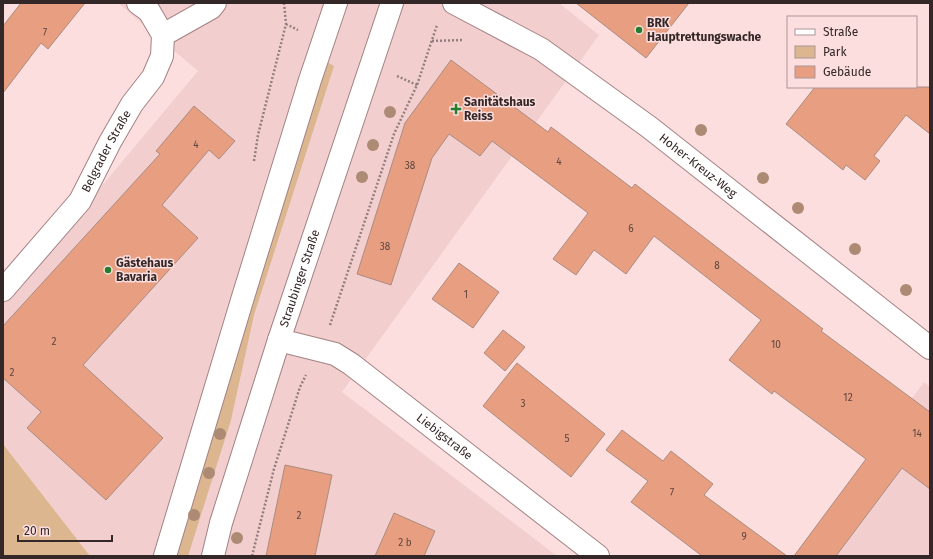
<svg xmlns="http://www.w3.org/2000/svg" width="933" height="559" font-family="'Fira Sans',sans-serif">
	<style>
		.built { fill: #f2cecf }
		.green { fill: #dbb68f }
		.building { fill: #e79e81; stroke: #aa8c80 }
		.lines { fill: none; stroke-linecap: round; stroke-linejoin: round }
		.minor-casing { stroke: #a48283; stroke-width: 24 }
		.major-casing { stroke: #a48283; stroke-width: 24 }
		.path { stroke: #937e7f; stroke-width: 2.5; stroke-dasharray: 2 2; stroke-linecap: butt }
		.minor { stroke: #fff; stroke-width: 22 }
		.major { stroke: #fff; stroke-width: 22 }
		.tree { fill: #ac8a73 }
		.poi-dot { fill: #237d2c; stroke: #fcdedf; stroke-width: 1.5 }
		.labels { text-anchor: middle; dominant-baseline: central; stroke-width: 3; stroke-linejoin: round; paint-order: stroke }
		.number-label { font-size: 10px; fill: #61453e }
		.poi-label { font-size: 12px; font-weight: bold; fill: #342727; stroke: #fcdedf; text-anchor: start }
		.street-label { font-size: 12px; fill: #342727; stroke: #fcdedf }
	</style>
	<rect width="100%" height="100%" fill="#fcdedf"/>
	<!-- built -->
	<path class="built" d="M118 3H559L599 35 342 392 557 556H90L3 444V304L198 71Z
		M924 382 930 387V556H794Z"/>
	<!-- green -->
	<path class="green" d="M327 62 334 66 254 315 231 420 188 556H177L186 520 248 311Z
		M3 444 90 556H3Z"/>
	<!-- building -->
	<path class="building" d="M21 3H85L48 49 41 43 3 93V26Z
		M576 3H689L646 58Z
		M451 60 548 132 551 127 632 188 635 184 823 329 821 331 930 412V489L902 468 836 556H794L866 459 774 391 772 394 729 360 761 320 654 236 626 274 594 250 576 275 553 259 588 213 492 141 480 156 449 134 432 158 391 285 357 274 405 123Z
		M815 87H930V134L906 115 874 156 880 161 865 180 846 165 843 170 786 124Z
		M194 106 235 141 219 159 209 150 162 205 198 238 83 365 163 438 106 500 27 428 41 412 3 378V326L160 154 156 151Z
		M459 263 499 292 473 328 432 299Z
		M503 330 525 347 505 371 484 353Z
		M517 363 605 434 571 477 483 406Z
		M622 430 663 461 671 451 713 484 704 495 787 556H702L631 502 648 481 606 450Z
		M285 465 332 475 315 556H266Z
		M394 513 435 531 424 556H375Z"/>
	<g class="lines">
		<defs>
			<g id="minor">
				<path id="s1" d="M454 3 541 49 649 127 930 348"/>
				<path d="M163 35 211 8 215 3"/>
				<path id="s2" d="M3 290 80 201 110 142 132 104 153 77 162 56 163 35 149 11 138 3"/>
				<path id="s3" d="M279 340 335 354 351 364 598 556"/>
			</g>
			<g id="major">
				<path d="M165 556 243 297 310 80 336 3"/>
				<path id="s4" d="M213 556 221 523 279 340 392 3"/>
			</g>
		</defs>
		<!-- minor casing -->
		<use href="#minor" class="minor-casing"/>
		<!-- major casing -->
		<use href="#major" class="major-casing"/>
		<!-- path -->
		<path class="path" d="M286 24 298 30
			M432 41 463 40
			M397 76 417 85
			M254 161 258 135 286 24 284 3
			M330 325 394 134 417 85 437 25
			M252 556 274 469 300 387 306 375"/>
		<!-- minor -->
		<use href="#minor" class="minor"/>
		<!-- major -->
		<use href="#major" class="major"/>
	</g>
	<!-- trees -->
	<g class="tree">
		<circle cx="390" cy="112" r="6"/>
		<circle cx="701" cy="130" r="6"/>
		<circle cx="373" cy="145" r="6"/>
		<circle cx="362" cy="177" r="6"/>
		<circle cx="763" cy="178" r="6"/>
		<circle cx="798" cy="208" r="6"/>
		<circle cx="855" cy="249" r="6"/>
		<circle cx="906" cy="290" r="6"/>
		<circle cx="220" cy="434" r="6"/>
		<circle cx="209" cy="473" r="6"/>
		<circle cx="194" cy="515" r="6"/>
		<circle cx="237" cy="538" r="6"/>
	</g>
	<!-- markers -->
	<g class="poi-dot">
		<circle cx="639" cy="30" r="4"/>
		<path d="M454 103h4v4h4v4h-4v4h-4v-4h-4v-4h4z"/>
		<circle cx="108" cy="270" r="4"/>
	</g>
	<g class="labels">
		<!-- number labels -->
		<g class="number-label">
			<text x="45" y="33">7</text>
			<text x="196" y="145">4</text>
			<text x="559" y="162">4</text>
			<text x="410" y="166">38</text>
			<text x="631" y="229">6</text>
			<text x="385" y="247">38</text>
			<text x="717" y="266">8</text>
			<text x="466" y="295">1</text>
			<text x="54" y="342">2</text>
			<text x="776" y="345">10</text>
			<text x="12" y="373">2</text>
			<text x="848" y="398">12</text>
			<text x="523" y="404">3</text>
			<text x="917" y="434">14</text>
			<text x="567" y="439">5</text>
			<text x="672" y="493">7</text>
			<text x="299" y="516">2</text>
			<text x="744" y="537">9</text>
			<text x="405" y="543">2 b</text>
		</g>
		<!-- poi labels -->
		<g class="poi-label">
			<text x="647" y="23">BRK<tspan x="647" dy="14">Hauptrettungswache</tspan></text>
			<text x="464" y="102">Sanitätshaus<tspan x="464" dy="14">Reiss</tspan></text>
			<text x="116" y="263">Gästehaus<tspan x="116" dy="14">Bavaria</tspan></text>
		</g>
		<!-- street labels -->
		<g class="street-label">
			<text stroke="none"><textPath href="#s2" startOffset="174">Belgrader Straße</textPath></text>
			<text stroke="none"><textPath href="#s1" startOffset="294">Hoher-Kreuz-Weg</textPath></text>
			<text stroke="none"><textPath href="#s4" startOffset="291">Straubinger Straße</textPath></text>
			<text stroke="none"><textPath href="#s3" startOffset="195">Liebigstraße</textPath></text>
		</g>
	</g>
	<!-- border -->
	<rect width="933" height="559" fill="none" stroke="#342727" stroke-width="8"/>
	<!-- legend -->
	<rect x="787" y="16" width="130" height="72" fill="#fcdedf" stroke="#ac9595"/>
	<rect x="795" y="29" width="20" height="6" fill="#ffffff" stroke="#ac9595"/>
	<text x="823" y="36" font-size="12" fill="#342727">Straße</text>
	<rect x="795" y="46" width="20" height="12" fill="#dbb68f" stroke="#ac9595"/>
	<text x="823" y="56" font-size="12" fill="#342727">Park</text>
	<rect x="795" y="66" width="20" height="12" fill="#e79e81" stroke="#ac9595"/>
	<text x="823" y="76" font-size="12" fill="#342727">Gebäude</text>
	<!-- scale -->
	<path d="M18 535v6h94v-6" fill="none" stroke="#342727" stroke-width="2"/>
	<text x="24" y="535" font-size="12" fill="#342727" stroke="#fcdedf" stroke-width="3" paint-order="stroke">20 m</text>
</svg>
